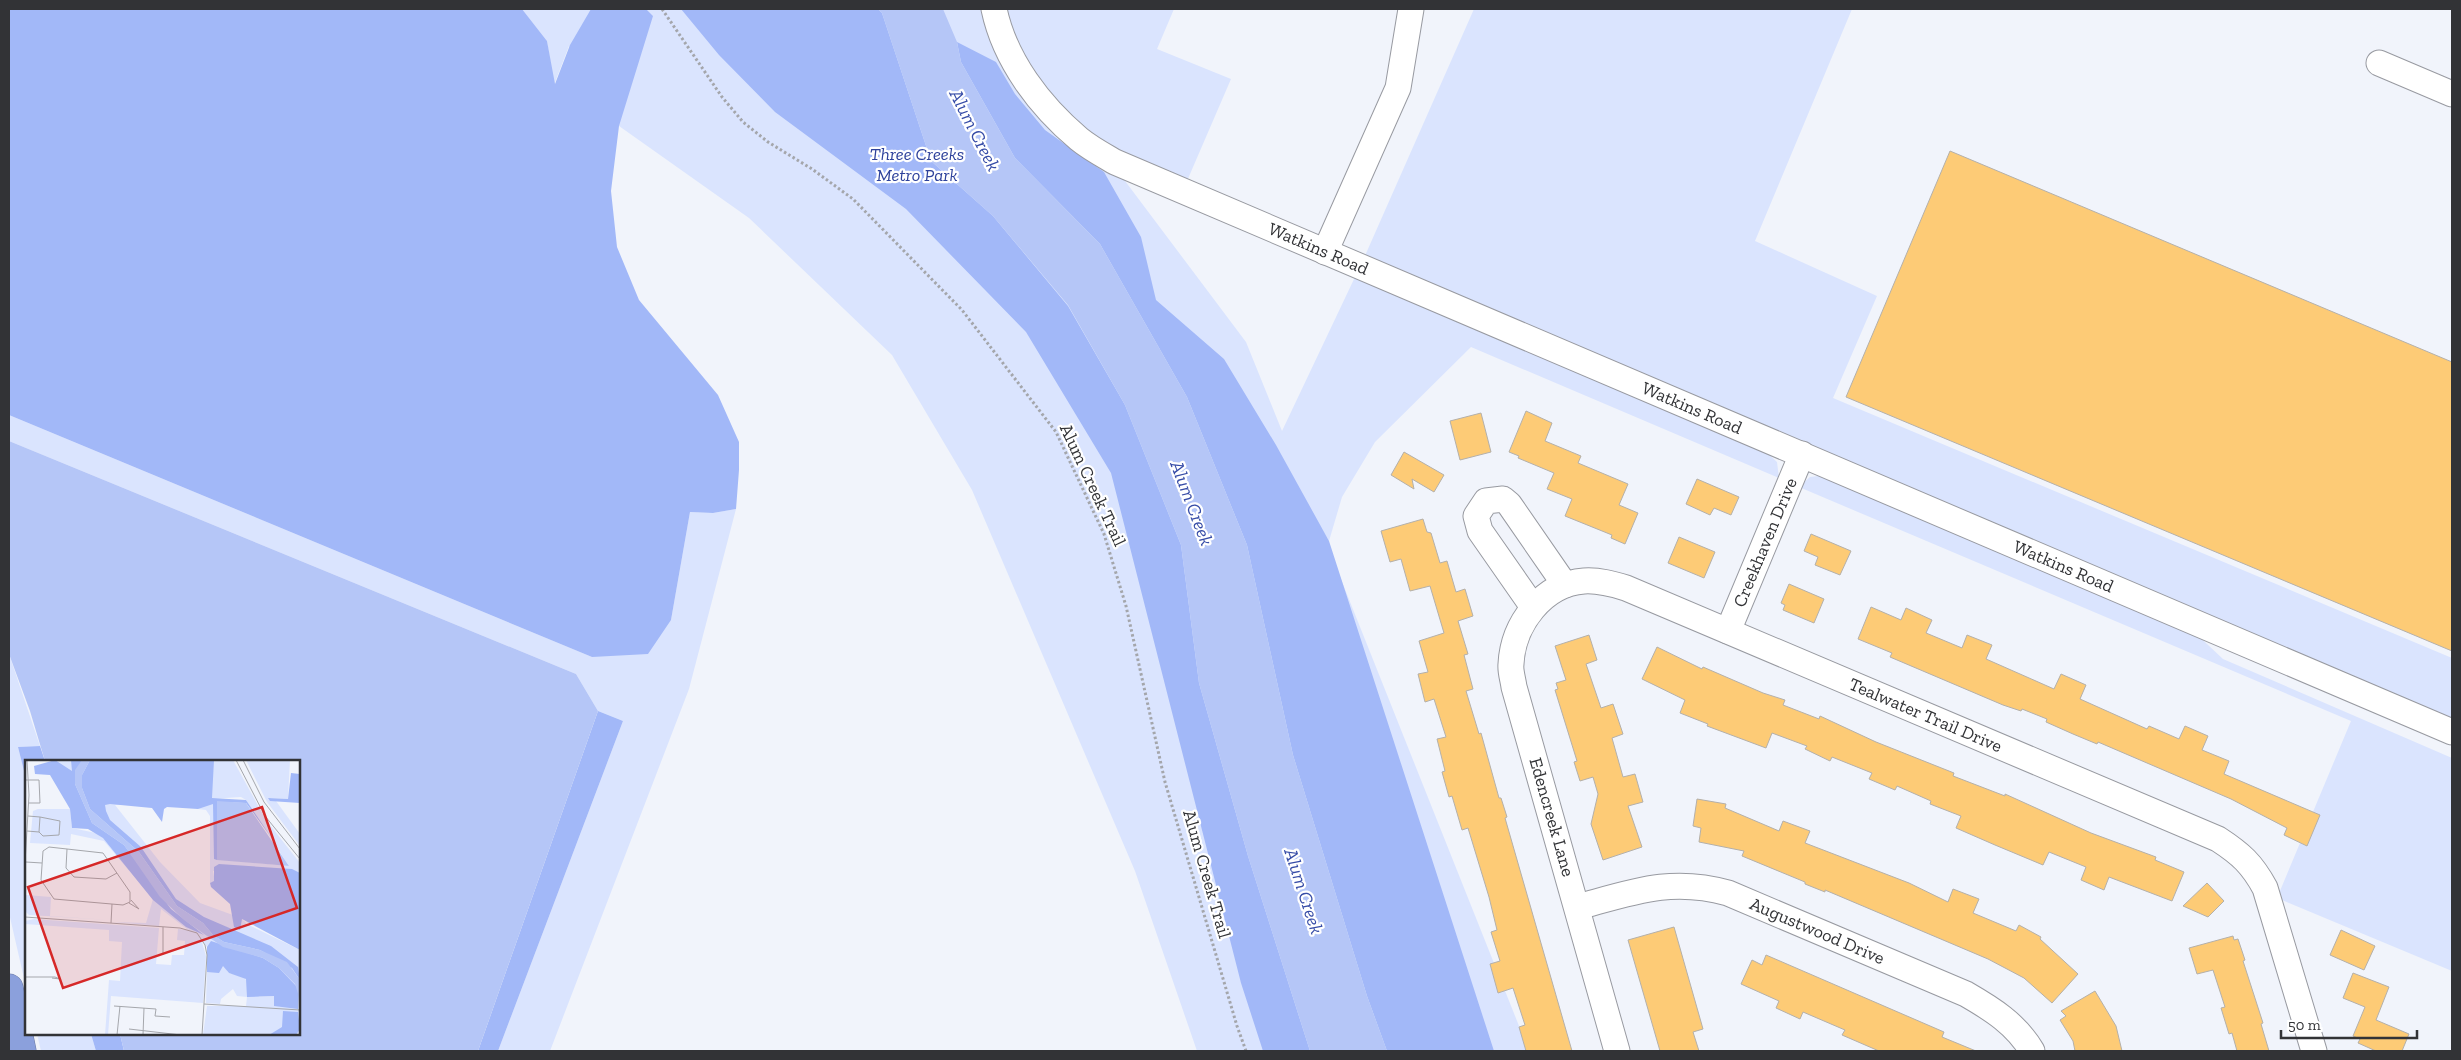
<svg xmlns="http://www.w3.org/2000/svg" width="2461" height="1060" font-family="'Zilla Slab',serif">
	<style>
		.green { fill: #dae4fe }
		.forest { fill: #a2b8f8 }
		.water { fill: #b5c6f7 }
		.building { fill: #fdcb76; stroke: #b4b0aa }
		.lines { fill: none; stroke-linecap: round; stroke-linejoin: round }
		.minor-casing { stroke: #989aa1; stroke-width: 27 }
		.highway-casing { stroke: #6c7aa2; stroke-width: 29 }
		.path { stroke: #a4a6ab; stroke-width: 3; stroke-dasharray: 2.5 2.5; stroke-linecap: butt }
		.minor { stroke: #fff; stroke-width: 25 }
		.highway { stroke: #8ba0dc; stroke-width: 28 }
		.labels { text-anchor: middle; dominant-baseline: central; stroke-width: 4.5; stroke-linejoin: round; paint-order: stroke }
		.park-label { font-size: 18px; font-style: italic; fill: #2d419b; stroke: #fff }
		.street-label { font-size: 18px; fill: #323336; stroke: #fff }
		.water-label { font-size: 19px; font-style: italic; fill: #364ca7; stroke: #fff }
		.inset-road { fill: none; stroke: #a5a7ac; stroke-width: 1 }
		.view { fill: #d62828; fill-opacity: 0.15; stroke: #d62828; stroke-width: 2.5 }
		.inset-edge { fill: none; stroke: #323336; stroke-width: 2.5 }
	</style>
	<rect width="100%" height="100%" fill="#f1f4fb"/>
	<!-- green -->
	<path class="green" d="M522 9H1174L1157 49 1231 79 1187 181 1113 147 1086 129 1246 342 1282 431 1355 277 1763 449 1777 462 1779 478 1471 347 1375 442 1342 497 1329 541 1319 524 1529 1051H1197L1135 871 972 490 892 355 749 218 619 126 569 46 554 85 547 41Z
		M1474 9H1852L1755 241 1877 296 1833 398 2452 658V721L1364 258Z
		M9 415 592 657 671 620 690 512 713 513 736 509 689 689 550 1051H498L623 721 598 711 576 674 9 441Z
		M1826 475 2191 629 2223 659 2452 758V971L2277 898 2351 721 1799 487 1810 477Z
		M9 654 40 746 18 747 26 779V987L9 913Z
		M37 1034H91L96 1051H41Z"/>
	<!-- forest -->
	<path class="forest" d="M9 9H522L547 41 555 84 570 45 591 9H646L653 16 619 126 611 191 617 247 639 300 718 395 739 442V470L736 509 713 513 690 512 671 620 648 654 592 657 9 415Z
		M681 9H878L882 13 931 161 993 216 1068 306 1125 405 1181 545 1199 683 1248 856 1310 1051H1263L1241 983 1111 473 1026 332 906 209 775 112 719 55Z
		M957 42 996 62 1015 94 1045 130 1104 172 1141 237 1156 300 1224 359 1276 445 1329 541 1494 1051H1387L1367 996 1293 755 1247 545 1187 397 1100 244 1015 158 961 62Z
		M598 711 623 721 498 1051H478Z
		M40 746 45 761H26V779L18 747Z
		M91 1034H120L124 1051H96Z"/>
	<!-- water -->
	<path class="water" d="M878 9H943L957 42 961 62 1015 158 1100 244 1187 397 1247 545 1293 755 1367 996 1387 1051H1310L1248 856 1199 683 1181 545 1125 405 1068 305 993 216 931 161 882 13Z
		M9 441 576 674 598 711 478 1051H124L120 1034H299V761H45L30 711 9 654Z"/>
	<!-- building -->
	<path class="building" d="M1950 151 2452 362V651L1846 397Z
		M1526 411 1552 423 1545 441 1581 456 1578 463 1628 484 1619 505 1638 513 1625 544 1611 538 1612 535 1565 516 1572 499 1547 489 1554 473 1518 458 1519 456 1509 452Z
		M1481 413 1491 452 1460 460 1450 421Z
		M1404 452 1444 475 1434 492 1412 479 1414 489 1391 475Z
		M1697 479 1739 497 1731 515 1714 508 1710 515 1686 504Z
		M1423 519 1427 532 1431 533 1440 563 1447 561 1456 592 1465 589 1473 616 1458 621 1468 654 1464 655 1473 689 1466 691 1479 734 1481 733 1499 798H1501L1507 817 1505 818 1572 1051H1526L1519 1027 1525 1025 1513 988 1498 993 1490 964 1500 961 1491 932 1497 930 1489 897 1468 828 1462 830 1452 796 1449 797 1442 772 1445 771 1437 739 1446 737 1434 699 1425 702 1418 674 1428 672 1419 641 1444 633 1430 586 1410 591 1401 559 1390 562 1381 531Z
		M1811 534 1851 551 1840 575 1815 565 1818 557 1804 551Z
		M1679 537 1715 552 1704 578 1668 563Z
		M1789 584 1824 599 1814 623 1783 610 1785 605 1781 603Z
		M1871 607 1901 620 1906 608 1932 620 1926 633 1962 648 1967 635 1992 645 1986 659 2054 689 2061 674 2086 685 2080 699 2147 729 2149 726 2179 739 2185 726 2208 736 2202 750 2229 761 2224 774 2320 815 2307 846 2284 835 2287 828 2231 799 2098 742 2097 744 2073 734 2046 722 2047 719 2022 709 2021 711 2003 705 1890 657 1892 653 1858 639Z
		M1589 635 1597 660 1586 664 1601 708 1613 704 1623 734 1612 738 1623 777 1635 774 1643 802 1628 806 1642 847 1603 860 1591 824 1598 794 1593 777 1580 781 1574 762 1577 761 1555 690 1558 689 1556 683 1566 680 1555 646Z
		M1657 647 1702 669 1703 667 1763 693 1785 700 1783 705 1819 719 1820 716 1876 742 1954 773 1953 776 2005 796V794L2091 833 2156 857 2155 860 2184 872 2172 901 2109 877 2104 890 2081 880 2086 867 2049 852 2043 865 1995 845 1956 828 1961 816 1930 804 1931 801 1897 786 1895 790 1869 779 1872 773 1832 757 1830 761 1805 749 1807 746 1772 733 1766 748 1707 726 1708 724 1680 713 1685 700 1642 679Z
		M1697 799 1726 804 1725 808 1779 831 1783 821 1810 831 1805 843 1909 883 1948 902 1953 889 1979 899 1973 913 2016 931 2019 925 2041 937 2040 939 2078 974 2052 1003 2024 978 1988 959 1825 890V892L1805 884V882L1742 856 1744 851 1699 842 1701 828 1693 826Z
		M2207 883 2224 901 2208 917 2183 906Z
		M1674 927 1703 1029 1693 1032 1699 1051H1660L1628 940Z
		M2341 930 2375 946 2364 970 2330 955Z
		M2233 936 2234 940 2238 939 2245 960 2243 961 2263 1023 2261 1024 2269 1051H2237L2232 1033 2229 1034 2221 1008 2225 1007 2213 970 2197 974 2189 948Z
		M1766 955 1944 1032 1942 1037 1976 1051H1879L1842 1035 1845 1030 1803 1012 1800 1019 1776 1008 1779 1001 1741 984 1752 960 1762 965Z
		M2353 973 2389 987 2376 1020 2409 1034 2402 1051H2376L2358 1043 2360 1039 2353 1036 2365 1007 2343 998Z
		M2095 991 2116 1026 2122 1051H2075L2073 1041 2060 1020 2066 1016 2061 1011Z"/>
	<g class="lines">
		<defs>
			<g id="minor">
				<path id="s1" d="M994 9C1005 61 1040 106 1079 139 1090 148 1103 155 1115 162L2452 732"/>
				<path d="M2379 63 2452 94"/>
				<path d="M1325 252 1398 88 1411 9"/>
				<path d="M1533 607 1480 531 1476 516 1486 501 1503 499 1509 504 1565 585"/>
				<path id="s2" d="M1728 631 1802 454"/>
				<path id="s3" d="M1578 907C1633 892 1671 877 1728 893L1966 994C1992 1009 2016 1024 2032 1051"/>
				<path id="s4" d="M1617 1051 1514 687C1513 679 1510 671 1511 664 1513 624 1543 584 1584 581 1599 580 1613 584 1626 588L2218 839C2241 854 2252 864 2265 888L2314 1051"/>
			</g>
			<path id="highway" d="M9 988 22 1051"/>
		</defs>
		<!-- minor casing -->
		<use href="#minor" class="minor-casing"/>
		<!-- highway casing -->
		<use href="#highway" class="highway-casing"/>
		<!-- path -->
		<path class="path" d="M662 9 722 97 743 122 768 142 812 169 853 199 962 310 1056 432 1104 534 1126 606 1165 782 1237 1026 1246 1051"/>
		<!-- minor -->
		<use href="#minor" class="minor"/>
		<!-- highway -->
		<use href="#highway" class="highway"/>
	</g>
	<g class="labels">
		<!-- park labels -->
		<g class="park-label">
			<text x="917" y="154">Three Creeks<tspan x="917" dy="21">Metro Park</tspan></text>
		</g>
		<!-- street labels -->
		<g class="street-label">
			<text stroke="none"><textPath href="#s1" startOffset="422">Watkins Road</textPath></text>
			<text stroke="none"><textPath href="#s1" startOffset="828">Watkins Road</textPath></text>
			<text transform="translate(1093 485) rotate(65)">Alum Creek Trail</text>
			<text stroke="none"><textPath href="#s2" startOffset="96">Creekhaven Drive</textPath></text>
			<text stroke="none"><textPath href="#s1" startOffset="1232">Watkins Road</textPath></text>
			<text stroke="none"><textPath href="#s4" startOffset="890">Tealwater Trail Drive</textPath></text>
			<text transform="translate(1552 817) rotate(74)">Edencreek Lane</text>
			<text transform="translate(1207 874) rotate(74)">Alum Creek Trail</text>
			<text stroke="none"><textPath href="#s3" startOffset="250">Augustwood Drive</textPath></text>
		</g>
		<!-- water labels -->
		<g class="water-label">
			<text transform="translate(975 130) rotate(63)">Alum Creek</text>
			<text transform="translate(1192 503) rotate(69)">Alum Creek</text>
			<text transform="translate(1304 891) rotate(72)">Alum Creek</text>
		</g>
	</g>
	<!-- overview -->
	<g transform="translate(25 760)">
		<rect width="275" height="275" fill="#f1f4fb"/>
		<path d="M30 0H208L241 60 275 103V113L188 111 190 122 185 123V56L181 50 173 49 181 44H188L191 49 189 99 264 106 221 40 216 37 90 45 135 102 175 143 216 158 222 164 275 190V275H178L182 246H221L222 237 212 236 208 229 196 239 195 244 181 243 182 212 198 205 204 213 219 217 234 237 248 236 182 187 176 179 181 196 178 243 86 236 83 275H80L84 220 95 221 97 182 84 181V170L0 164V161L9 159 134 168 131 204 146 205 147 195H159L160 181 152 180 153 169 163 170 136 149 134 166 88 162 121 163 128 139 79 81 46 74 45 85 5 83 8 51 13 49H45L47 68 71 73ZM221 0H265L263 39 244 38 251 41 275 74V86L242 42ZM1 135 26 137 25 156 85 160 4 155 0 151Z" fill="#dae4fe"/>
		<path d="M30 0 47 11 46 0H57L50 24 67 63 99 85 146 149 179 175 161 167 128 140 78 78 63 69 47 68 45 49 25 15 10 14 9 6ZM65 0H189L187 38 221 40 246 77 221 43 192 42V100L189 99 188 44 173 49 142 47 139 49 137 62 127 48 85 44 80 45 81 51 85 60 116 87 151 139 179 157 246 186 273 207 275 220 267 208 235 190 199 182 188 175 178 163 152 146 114 92 65 49 57 28V15ZM266 13 275 14V43L245 41 243 38 263 39ZM194 104 267 109 275 113V190L217 159 215 170 209 167 205 144 186 127 185 123 189 121V107ZM186 181 238 198 254 208 274 229 273 249 249 246V236L222 237 221 219 204 213 198 206 194 213 182 212V187ZM258 251 273 252 275 269 271 275H244L257 267Z" fill="#a2b8f8"/>
		<path d="M57 0H65L57 15V28L65 49 114 92 152 146 178 163 188 175 199 182 235 190 262 202 275 220V240L270 224 254 208 238 198 198 187 159 160 135 137 99 85 67 63 50 24V10ZM192 41 221 43 264 106 192 100Z" fill="#b5c6f7"/>
		<path class="inset-road" d="M211 0 240 56 275 99M218 0 239 42 275 89M0 20H14L15 43H4M2 71 14 72 15 57 3 56M14 72 18 76 34 75 35 61 15 57M24 87 78 93 105 132V142L98 145 29 139 16 120 18 91ZM42 89 41 108 49 117 81 119 92 113M1 102 17 103M0 103 4 35 2 0M104 143 114 149 106 140M0 157 155 168 172 173 180 185 182 195 177 275M86 163 87 144M138 167V195M0 217H30L35 219 27 218M179 244 275 250M89 246 131 249 130 256 145 257M104 269 156 275M92 275 95 246M118 275 119 248"/>
		<path class="view" d="M237 47 272 148 38 228 3 127Z"/>
		<rect width="275" height="275" class="inset-edge"/>
	</g>
	<!-- border -->
	<rect width="2461" height="1060" fill="none" stroke="#323336" stroke-width="20"/>
	<!-- scale -->
	<path d="M2281 1030v8h136v-8" fill="none" stroke="#323336" stroke-width="2.5"/>
	<text x="2288" y="1030" font-size="15" fill="#323336" stroke="#ffffff" stroke-width="4" paint-order="stroke">50 m</text>
</svg>
